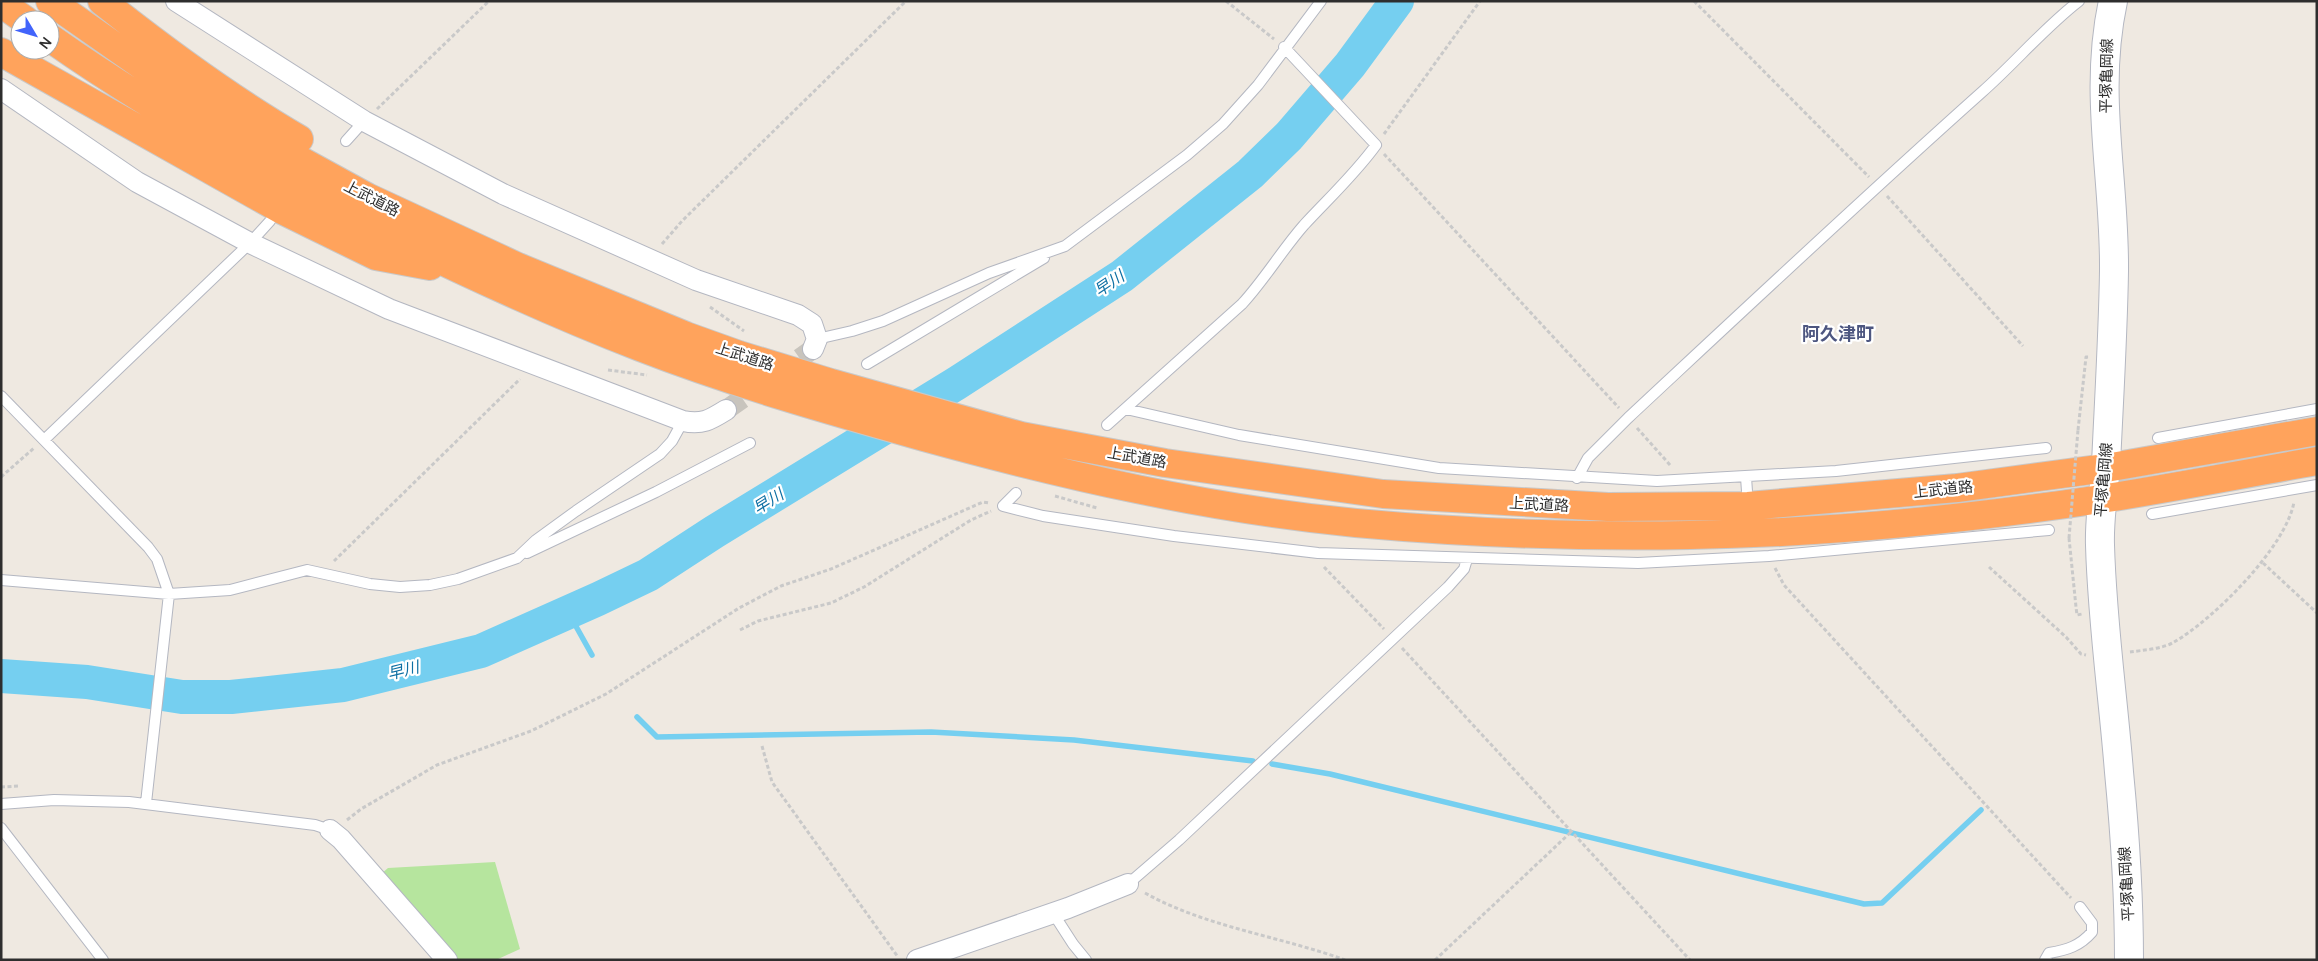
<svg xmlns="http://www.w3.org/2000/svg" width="2318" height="961" font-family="Manrope,'Noto Sans JP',sans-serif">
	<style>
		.green { fill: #b6e59e }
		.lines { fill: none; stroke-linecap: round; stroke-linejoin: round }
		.stream { stroke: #75cff0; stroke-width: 5.5 }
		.river { stroke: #75cff0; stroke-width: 34 }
		.street-tunnel { stroke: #c8c4bd; stroke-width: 20; stroke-dasharray: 20 10; stroke-linecap: butt }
		.lane-casing { stroke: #b4b7c1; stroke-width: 12 }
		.street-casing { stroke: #b4b7c1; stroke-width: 22 }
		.secondary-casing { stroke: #b4b7c1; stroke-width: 30 }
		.highway-casing { stroke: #c9c9c9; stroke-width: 30 }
		.path { stroke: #c9c9c9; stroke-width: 3; stroke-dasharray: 4 2.5; stroke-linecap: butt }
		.lane { stroke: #fff; stroke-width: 10 }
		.street { stroke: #fff; stroke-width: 20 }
		.secondary { stroke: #fff; stroke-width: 28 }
		.highway { stroke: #ffa35c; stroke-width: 28 }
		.path-bridge { stroke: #c9c9c9; stroke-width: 3; stroke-dasharray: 4 2.5; stroke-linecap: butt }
		.labels { text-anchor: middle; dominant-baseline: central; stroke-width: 4.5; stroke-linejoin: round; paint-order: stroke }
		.street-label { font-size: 15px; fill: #2e2e2e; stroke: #fff }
		.water-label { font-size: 16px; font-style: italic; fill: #0d6fa3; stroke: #fff }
		.quarter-label { font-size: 18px; font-weight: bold; fill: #4d5680; stroke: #fff }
	</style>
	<rect width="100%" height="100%" fill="#efe9e1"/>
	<!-- green -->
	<path class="green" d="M495 862 520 949 496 960H456L381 874 388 868Z"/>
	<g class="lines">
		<!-- stream -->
		<path class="stream" d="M568 612 592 655
			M637 717 657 737 931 732 1074 740 1253 761
			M1272 764 1330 774 1864 904 1882 903 1981 810"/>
		<!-- river -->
		<path class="river" d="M1 676 87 682 182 697H231L343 685 481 651 598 599 648 575 714 532 957 383 1122 276 1250 174 1289 136 1350 65 1397 1"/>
		<!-- street-tunnel -->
		<path class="street-tunnel" d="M726 410 813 349"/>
		<defs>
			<path id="lane" d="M346 141 364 121
				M817 339 852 331 883 321 989 273 1065 246 1187 155 1223 124 1258 85 1321 1
				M867 364 1044 258
				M1 396 148 547 157 559 169 594 146 803
				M1126 409 1239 435 1439 468 1657 481 1836 471 2046 448
				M1107 425 1242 304C1265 279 1282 250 1304 225 1329 198 1355 174 1376 145L1284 47
				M2158 438 2317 409
				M44 440 250 243 270 221
				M1746 477 1748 506
				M1577 478 1588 458 1628 418C1746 308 1862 199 1982 92 2015 63 2044 28 2079 1
				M1003 506 1043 516 1174 536 1318 553 1638 563 1769 556 2049 530
				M1003 506 1016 493
				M2152 514 2317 485
				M527 553 656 492 750 443
				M1 580 169 594 230 590 307 570 370 584 400 587 430 585 458 579 517 558 536 540 576 511 660 454 672 441 683 421
				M1 804 54 800 129 802 315 825 330 830
				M1 828 103 960
				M1128 884 1179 840 1448 587 1464 569 1467 559
				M1053 913 1073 944 1086 960
				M2045 960 2049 953C2067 950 2080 946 2092 932V923L2080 907"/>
			<path id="street" d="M176 1 364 121 503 194 696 280 798 315 812 324 817 339 813 349
				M1 89 137 182 250 243 389 309 683 421C702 425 710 420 726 410
				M330 830 341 839 447 960
				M917 960 1068 908 1128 884"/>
			<path id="secondary" d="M2113 1C2093 94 2115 178 2114 271 2113 335 2109 399 2106 464 2104 491 2099 518 2100 545 2102 621 2113 696 2119 772 2125 834 2129 897 2129 960"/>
			<path id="highway" d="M50 1 197 104 367 197 518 267 686 336 739 355 831 383 1021 436 1165 463 1383 494 1608 507 1748 506 1957 488 2106 468 2317 431
				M102 1C165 51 230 99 299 139
				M1 3 25 20
				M50 38C151 109 258 169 368 225 457 269 547 311 640 347 733 383 828 410 924 437 1066 476 1210 509 1356 523 1467 533 1579 537 1690 535 1825 533 1960 520 2094 500 2168 489 2242 474 2317 461
				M1 52 282 210 376 256 430 266"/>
		</defs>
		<!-- lane casing -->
		<use href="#lane" class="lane-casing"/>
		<!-- street casing -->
		<use href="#street" class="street-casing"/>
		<!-- secondary casing -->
		<use href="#secondary" class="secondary-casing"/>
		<!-- highway casing -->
		<use href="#highway" class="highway-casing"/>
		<!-- path -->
		<path class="path" d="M1226 1 1274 39
			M1694 1 1869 177
			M377 109 489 1
			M1384 134 1480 1
			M1384 154 1619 408
			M1887 196 2023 346
			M662 244 682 221 906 1
			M710 307 744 331
			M608 370 647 375
			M1637 428 1671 466
			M2078 430 2086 357H2089
			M1 477 34 448
			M1055 496 1097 508
			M2069 538 2076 607 2077 615 2082 614
			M334 561 520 379
			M2263 563 2317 613
			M1324 567 1384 629
			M1989 567 2066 637 2081 654 2086 655
			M1775 568 1784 585 2071 898
			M740 630 758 621 831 603 864 587 971 520 991 511
			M1402 648 1690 960
			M2130 652C2143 650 2163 649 2174 642 2214 619 2286 547 2294 502
			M762 746 772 782 898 957
			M1 787 19 786
			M347 820 361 809 437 765 531 731 606 694 739 608 781 586 831 569 983 502 990 503
			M1145 893C1206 927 1279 936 1345 960
			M1435 960 1571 832"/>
		<!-- lane -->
		<use href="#lane" class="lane"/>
		<!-- street -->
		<use href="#street" class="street"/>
		<!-- secondary -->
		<use href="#secondary" class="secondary"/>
		<!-- highway -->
		<use href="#highway" class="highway"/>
		<!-- path-bridge -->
		<path class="path-bridge" d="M2069 538 2078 430"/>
	</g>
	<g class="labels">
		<!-- street labels -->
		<g class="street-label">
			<text transform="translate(2106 76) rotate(-89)">平塚亀岡線</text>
			<text transform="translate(372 198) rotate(27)">上武道路</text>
			<text transform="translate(745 356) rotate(18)">上武道路</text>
			<text transform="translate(1137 457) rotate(10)">上武道路</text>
			<text transform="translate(2103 480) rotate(-85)">平塚亀岡線</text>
			<text transform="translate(1943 489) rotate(-6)">上武道路</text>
			<text transform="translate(1539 504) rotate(3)">上武道路</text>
			<text transform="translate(2126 884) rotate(-93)">平塚亀岡線</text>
		</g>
		<!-- water labels -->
		<g class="water-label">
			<text transform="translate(1109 283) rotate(-34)">早川</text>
			<text transform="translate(768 501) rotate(-32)">早川</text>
			<text transform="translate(403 670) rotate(-14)">早川</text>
		</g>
		<!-- quarter labels -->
		<g class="quarter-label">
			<text x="1838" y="333">阿久津町</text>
		</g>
	</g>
	<!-- border -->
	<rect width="2318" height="961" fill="none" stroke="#2e2e2e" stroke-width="5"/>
	<!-- north arrow -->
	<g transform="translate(35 35) rotate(128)"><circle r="24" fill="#ffffff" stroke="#ababab"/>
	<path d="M0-4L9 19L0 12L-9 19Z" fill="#4264fb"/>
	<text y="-8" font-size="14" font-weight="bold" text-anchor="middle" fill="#2e2e2e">N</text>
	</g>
</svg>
